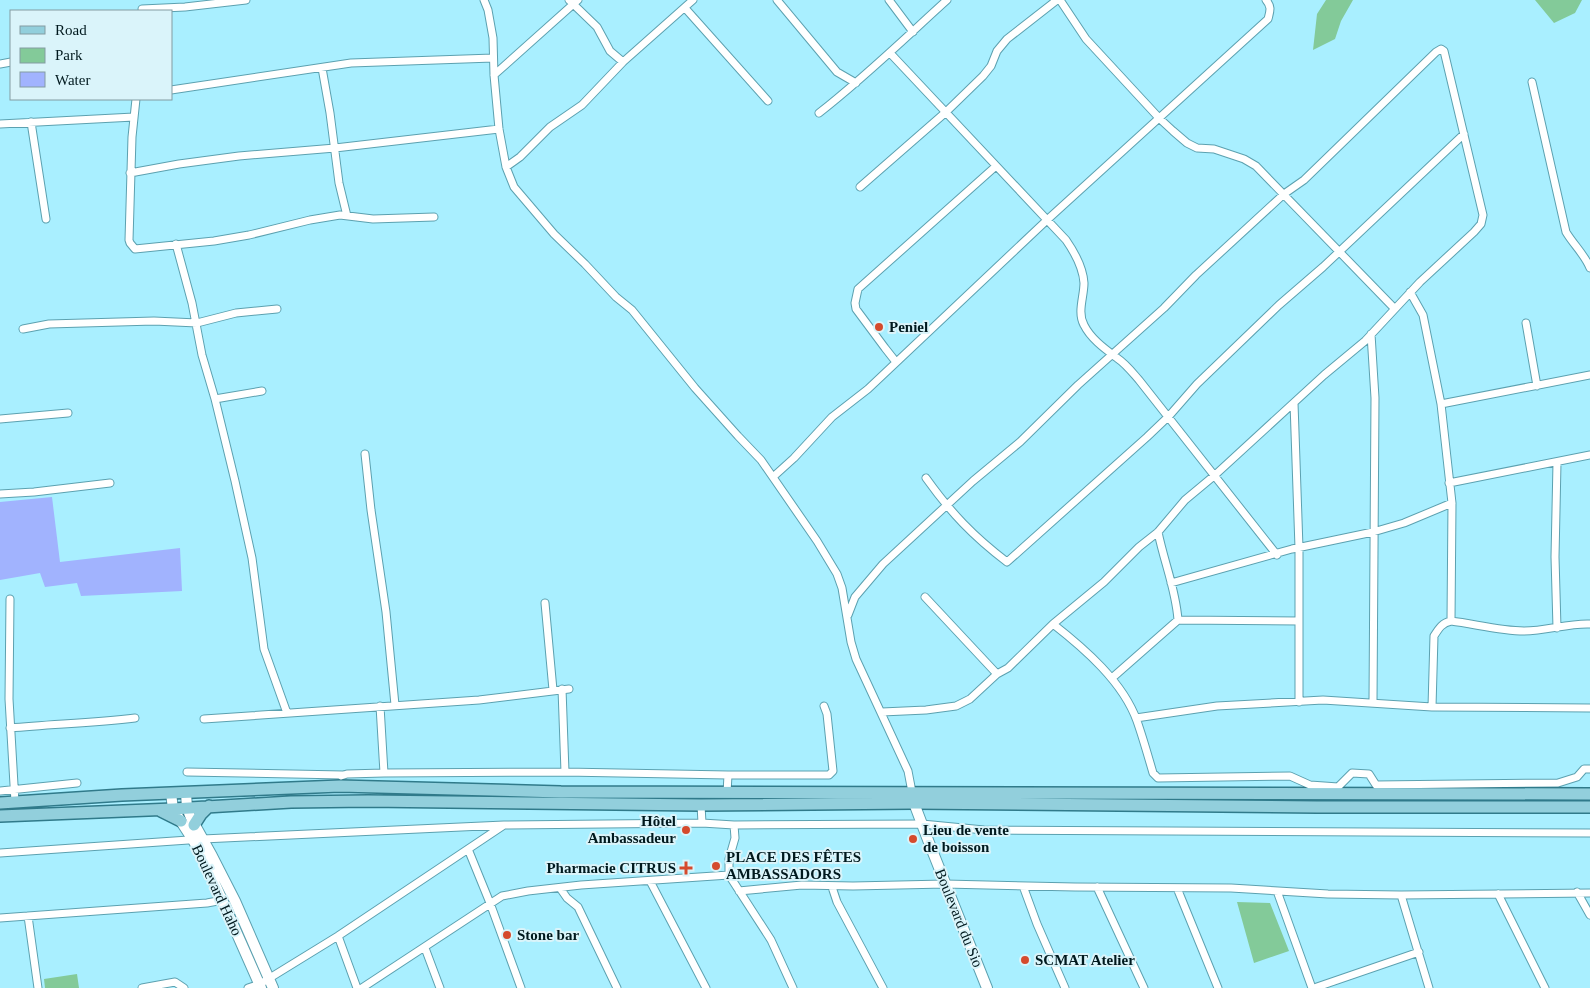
<svg xmlns="http://www.w3.org/2000/svg" width="1590" height="988" font-family="'Times New Roman',serif">
	<style>
		.green { fill: #83ca99 }
		.water { fill: #a1b3fe }
		.lines { fill: none; stroke-linecap: round; stroke-linejoin: round }
		.street-casing { stroke: #5ca1b0; stroke-width: 9 }
		.secondary-casing { stroke: #5ca1b0; stroke-width: 12 }
		.primary-casing { stroke: #307a8a; stroke-width: 14 }
		.street { stroke: #fff; stroke-width: 7 }
		.secondary { stroke: #fff; stroke-width: 10 }
		.primary { stroke: #92cfdc; stroke-width: 11 }
		.poi-dot { fill: #d54a2d; stroke: #daf4fa; stroke-width: 2 }
		.labels { text-anchor: middle; dominant-baseline: central; stroke-width: 4; stroke-linejoin: round; paint-order: stroke }
		.poi-label { font-size: 15px; font-weight: bold; fill: #00191e; stroke: #daf4fa; text-anchor: start }
		.street-label { font-size: 15px; fill: #00191e; stroke: #daf4fa }
	</style>
	<rect width="100%" height="100%" fill="#a9efff"/>
	<!-- green -->
	<path class="green" d="M1326 0H1353L1341 21 1335 39 1313 50 1317 14Z
		M1535 0H1582L1575 13 1554 23Z
		M1237 902 1270 903 1289 951 1254 963Z
		M77 974 79 988H45L44 979Z"/>
	<!-- water -->
	<path class="water" d="M52 497 60 562 180 548 182 591 81 596 77 583 45 587 40 573 0 580V502Z"/>
	<g class="lines">
		<defs>
			<path id="street" d="M484 0 488 10 493 38 494 75 499 129 506 167 514 187 554 234 585 264 616 297 632 310 695 388 738 436 761 460 817 541 837 574 842 588 851 642 856 659 908 771 912 792
				M569 0 597 27 610 51 623 62
				M777 0 837 72 856 83
				M889 0 913 32
				M1060 0 1086 39 1160 119 1173 131 1187 143 1197 148 1214 149 1244 159 1256 166 1394 308
				M685 8 768 101
				M142 9 185 7 246 0
				M890 53 1066 240C1075 253 1083 267 1084 283 1084 297 1077 312 1084 325 1091 339 1105 349 1117 358 1126 364 1132 372 1139 380L1277 555
				M0 64 11 62
				M322 68 330 113 339 183 347 216
				M494 75 578 0
				M1532 82 1566 232C1573 244 1585 255 1590 268
				M171 90 351 63 493 58
				M136 99 132 137 129 240 130 243 135 249 214 241 249 235 310 220 340 215 373 219 434 217
				M819 113C864 78 905 38 947 0
				M31 122 46 219
				M0 124 134 117
				M506 167 520 157 550 127 582 105 623 62 693 0
				M130 173 179 164 239 156 335 148 499 129
				M860 187 946 112 983 76 991 66 997 51 1007 39 1057 0
				M176 244 192 303 202 355 215 399 235 481 252 558 264 649 287 713
				M1410 292 1423 315 1441 404 1452 503 1451 621
				M1526 323 1537 386
				M23 329 49 324 154 321 197 323 236 313 277 309
				M1371 334 1375 398 1373 702
				M896 362 885 348 856 309 855 303 858 289 996 166
				M215 399 262 391
				M1294 403 1299 548V702
				M1441 404 1590 375
				M0 419 68 413
				M365 454 371 510 386 612 395 705
				M1557 463 1555 557 1557 628
				M773 477 794 458 832 417 868 389 1047 220 1268 19C1270 11 1272 7 1266 0
				M926 478C951 513 973 536 1007 562L1147 437 1169 416 1197 384 1279 305 1323 267 1464 134
				M1449 483 1590 455
				M0 494 34 492 110 483
				M1158 532C1164 562 1176 590 1178 620
				M1171 583 1292 549 1373 532 1404 523 1452 503
				M925 597 997 674
				M10 599 9 699 15 802
				M545 603 553 690
				M848 615 855 597 883 564 973 481 1020 442 1078 385 1164 308 1196 275 1284 194 1304 180 1436 52 1441 49 1444 51 1483 215 1481 224 1474 232 1420 282 1365 341 1324 375 1215 475 1185 500 1158 532 1139 547 1104 582 1053 624 1008 668 997 674 970 699 956 706 926 710 882 712
				M1053 624C1085 649 1123 682 1137 721 1143 738 1148 756 1153 773L1158 778 1290 776 1310 785 1316 793
				M1112 678 1178 620 1299 621
				M1432 707 1434 636C1439 628 1442 623 1451 621 1475 624 1500 631 1524 631 1547 631 1568 623 1590 624
				M1136 718 1217 706 1323 700 1432 707 1590 708
				M204 719 479 700 569 689
				M10 728C52 724 93 723 135 718
				M187 772 343 775
				M565 772 728 775H829L833 771 827 714 824 706
				M384 773 565 772 562 689
				M341 776 347 774 384 773 380 706
				M1310 785 1338 787 1352 773 1369 774 1376 785 1558 783 1577 777 1584 769H1590
				M0 791 77 783
				M727 793 728 775
				M701 805 702 823 734 825 735 838 729 859V875L771 940 793 988
				M734 825 922 824 984 830 1590 833
				M468 849 490 903 521 988
				M0 853 203 839 504 825
				M650 881 706 988
				M1023 886 1037 924 1065 988
				M832 887 837 902 883 988
				M1097 887 1144 988
				M560 888 567 898 578 907 617 988
				M1177 888 1218 988
				M739 891 802 885 853 886 945 884 1075 887 1231 888 1328 894 1401 895 1590 893
				M1277 891 1312 988
				M1577 892 1590 915
				M1498 894 1545 988
				M1401 895 1429 988
				M28 916 38 988
				M0 918 207 903 223 900
				M338 936 357 988
				M425 948 440 988
				M142 988 175 982 184 988
				M248 988 260 984 338 936 504 825 702 823
				M362 988 502 896 528 891 581 885 729 875
				M1314 988 1419 952"/>
			<path id="secondary" d="M171 793 173 809 193 840 207 866 261 988
				M186 793 187 808 191 818 212 856 235 901 273 988
				M913 796 914 803 928 840 987 988"/>
			<path id="primary" d="M0 803 122 795 340 786 561 792 1590 794
				M161 811 181 821
				M0 816 173 809 291 802 368 801 701 805 914 803 1317 807H1590
				M194 825 201 814 209 806"/>
		</defs>
		<!-- street casing -->
		<use href="#street" class="street-casing"/>
		<!-- secondary casing -->
		<use href="#secondary" class="secondary-casing"/>
		<!-- primary casing -->
		<use href="#primary" class="primary-casing"/>
		<!-- street -->
		<use href="#street" class="street"/>
		<!-- secondary -->
		<use href="#secondary" class="secondary"/>
		<!-- primary -->
		<use href="#primary" class="primary"/>
	</g>
	<!-- markers -->
	<g class="poi-dot">
		<circle cx="879" cy="327" r="5"/>
		<circle cx="686" cy="830" r="5"/>
		<circle cx="913" cy="839" r="5"/>
		<circle cx="716" cy="866" r="5"/>
		<path d="M683.5 860.5h5v5h5v5h-5v5h-5v-5h-5v-5h5z"/>
		<circle cx="507" cy="935" r="5"/>
		<circle cx="1025" cy="960" r="5"/>
	</g>
	<g class="labels">
		<!-- poi labels -->
		<g class="poi-label">
			<text x="889" y="327">Peniel</text>
			<text x="676" y="821" text-anchor="end">Hôtel<tspan x="676" dy="17">Ambassadeur</tspan></text>
			<text x="923" y="830">Lieu de vente<tspan x="923" dy="17">de boisson</tspan></text>
			<text x="726" y="857">PLACE DES FÊTES<tspan x="726" dy="17">AMBASSADORS</tspan></text>
			<text x="676" y="868" text-anchor="end">Pharmacie CITRUS</text>
			<text x="517" y="935">Stone bar</text>
			<text x="1035" y="960">SCMAT Atelier</text>
		</g>
		<!-- street labels -->
		<g class="street-label">
			<text transform="translate(217 890) rotate(65)">Boulevard Haho</text>
			<text transform="translate(959 918) rotate(68)">Boulevard du Sio</text>
		</g>
	</g>
	<!-- legend -->
	<rect x="10" y="10" width="162" height="90" fill="#daf4fa" stroke="#839ca2"/>
	<rect x="20" y="26" width="25" height="8" fill="#92cfdc" stroke="#839ca2"/>
	<text x="55" y="35" font-size="15" fill="#00191e">Road</text>
	<rect x="20" y="48" width="25" height="15" fill="#83ca99" stroke="#839ca2"/>
	<text x="55" y="60" font-size="15" fill="#00191e">Park</text>
	<rect x="20" y="72" width="25" height="15" fill="#a1b3fe" stroke="#839ca2"/>
	<text x="55" y="85" font-size="15" fill="#00191e">Water</text>
</svg>
